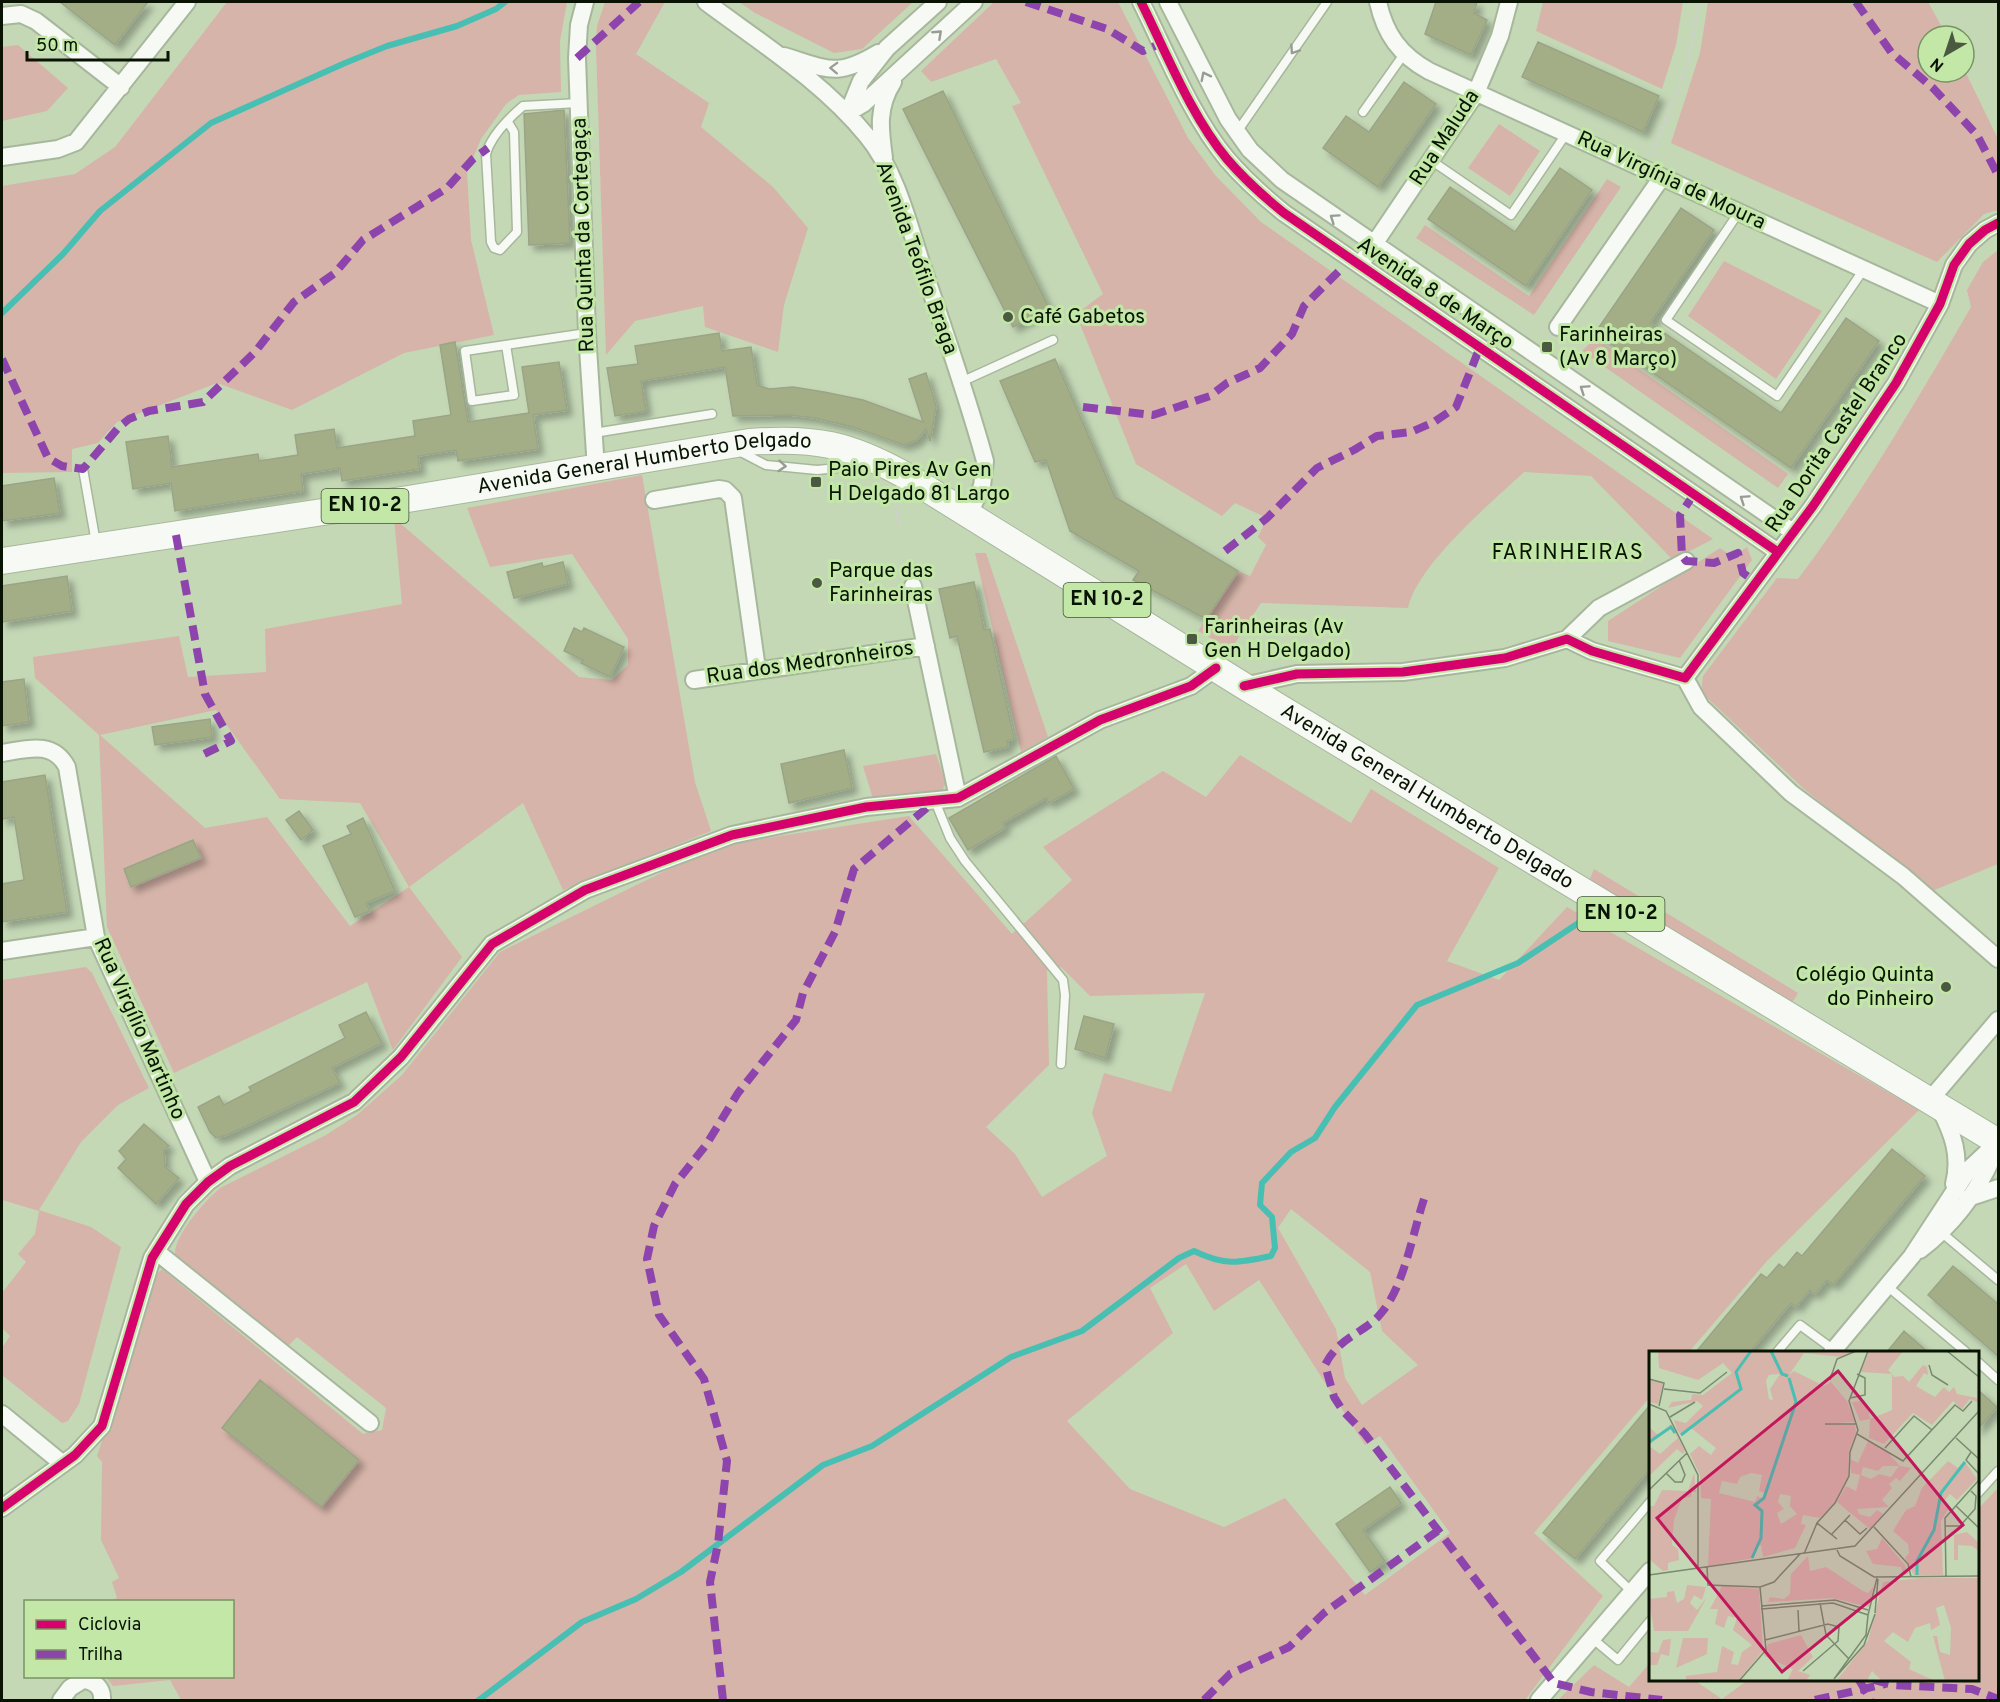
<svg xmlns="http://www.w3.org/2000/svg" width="2000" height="1702" font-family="Overpass,sans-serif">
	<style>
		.green { fill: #d6b4a9; fill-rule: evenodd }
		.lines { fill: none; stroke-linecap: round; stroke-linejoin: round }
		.stream { stroke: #47bfb2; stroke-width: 6 }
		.building { fill: #a4ae86; stroke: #9aa487; stroke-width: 1.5; filter: url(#shadow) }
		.service-casing { stroke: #a7b79c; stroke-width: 11 }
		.minor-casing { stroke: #a7b79c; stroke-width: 20 }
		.primary-casing { stroke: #a7b79c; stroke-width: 28 }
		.path { stroke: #ccd2c7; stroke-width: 4; stroke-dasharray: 4.5 4.5; stroke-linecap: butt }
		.service { stroke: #f6f9f4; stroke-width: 8 }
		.minor { stroke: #f6f9f4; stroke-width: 16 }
		.primary { stroke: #f6f9f4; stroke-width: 26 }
		.quiet { stroke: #8e44ad; stroke-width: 8; stroke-dasharray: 15 8; stroke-linecap: butt }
		.cycleway-casing { stroke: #c2e7a7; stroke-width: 13 }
		.cycleway { stroke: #d6006c; stroke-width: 9 }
		.oneway { stroke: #979d93 }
		.poi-dot { fill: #4a5940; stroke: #c2e7a7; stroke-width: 2 }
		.labels { text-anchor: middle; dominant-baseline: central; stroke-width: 6; stroke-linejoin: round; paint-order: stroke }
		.shield { fill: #c2e7a7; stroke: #405333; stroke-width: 1.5 }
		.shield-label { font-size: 20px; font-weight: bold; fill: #081401 }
		.street-label { font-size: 21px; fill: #081401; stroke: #c2e7a7 }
		.poi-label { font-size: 21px; fill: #081401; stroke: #c2e7a7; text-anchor: start }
		.neighbourhood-label { font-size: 22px; letter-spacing: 1.5px; fill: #081401; stroke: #c2e7a7 }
		.inset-river { fill: none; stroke: #47bfb2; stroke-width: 3 }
		.inset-road { fill: none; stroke: #798a6e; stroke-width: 1.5 }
		.view { fill: #c2185b; fill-opacity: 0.15; stroke: #c2185b; stroke-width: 3 }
		.inset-edge { fill: none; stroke: #081401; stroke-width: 3 }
	</style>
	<defs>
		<filter id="shadow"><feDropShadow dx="5.5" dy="5.5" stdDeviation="3" flood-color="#0004"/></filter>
	</defs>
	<rect width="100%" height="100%" fill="#c4d8b6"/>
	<!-- green -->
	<path class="green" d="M227 2H567L560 41 561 92 519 95 506 104 481 139 467 172 471 240 494 335 404 353 292 410 217 383 117 422 98 443 72 449V472L2 473V186L75 174 115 147Z
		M605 2H665L636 54 709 103 701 127 773 187 808 228 784 305 778 352 705 327 703 306 635 321 606 355 596 46 597 26Z
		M739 2H913L862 49 834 53 755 13Z
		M994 2H1118L1188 138 1215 175 1261 222 1713 539 1673 560 1591 476 1524 472C1491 503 1417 565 1408 608L1261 603 1231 649 1198 631 1238 571 1250 576 1266 545 1258 537 1267 518 1235 503 1222 516 1136 464 1076 314 1103 294 1012 106 1021 103 996 59 931 82 921 71Z
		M1543 2H1683L1676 45 1662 89 1536 31Z
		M1708 2H1928L1947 36H1928V72H1964V69L1998 139V210L1984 214 1937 262 1671 143 1700 53Z
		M18 45 68 88 47 111 2 121V47Z
		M1499 124 1540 151 1510 196 1468 168Z
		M1607 179 1621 187 1534 315 1416 238 1425 225 1529 296Z
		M1998 250V864L1932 891 1804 789 1701 692 1703 676 1777 578 1798 579C1863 493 1917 400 1971 307L1967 290 1983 262Z
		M1724 261 1822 311 1776 379 1688 316Z
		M1595 338 1788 474 1778 488 1582 351Z
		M642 475 695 782 711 831 563 890 523 803 409 887 462 957 393 1050 367 982 174 1073 107 927 99 735 35 678 33 657 179 636 188 677 266 672 265 629 402 604 394 518 579 677 612 680 628 665V639L572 554 490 567 467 508ZM216 710 280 799 360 803 409 887 350 926 267 817 205 828 100 735Z
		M1747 547 1752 560 1680 658 1608 641V621L1720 548 1733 557Z
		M975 553H986L1048 737 1021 752Z
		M936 754 946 783 941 792 873 799 863 766Z
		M1240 755 1351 823 1371 789 1499 868 1447 961 1499 980 1567 907 1919 1110 1767 1261 1689 1352H1650V1397L1534 1533 1603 1596 1525 1700H181L170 1680 113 1686 106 1677 232 1676V1602L110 1601 117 1598 112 1582 119 1578 101 1540 102 1462 97 1456 156 1275 162 1269 363 1434 382 1430 386 1408 297 1337 287 1347 175 1255C174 1235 205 1201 220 1188L326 1135 357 1115 402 1075 500 952 716 846 909 816 1012 934 1072 880 1043 847 1163 771 1206 797ZM1061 967 1090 996 1205 993 1171 1092 1104 1073 1092 1113 1107 1156 1042 1197 1015 1154 986 1127 1049 1065 1047 970ZM1291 1209 1370 1272 1382 1331 1418 1365 1362 1405 1345 1378 1336 1329 1278 1228ZM1186 1264 1214 1311 1259 1280 1365 1445 1380 1436 1450 1533 1365 1595 1285 1498 1224 1527 1130 1489 1067 1421 1173 1333 1150 1288Z
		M1594 869 1798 993 1792 1003 1589 881Z
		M86 967 92 973 149 1088 118 1105 81 1142 39 1210 91 1227 121 1247 79 1404 68 1421 62 1423 2 1375V1348L10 1336 2 1328V1293L26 1262 18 1254 35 1234 39 1211 2 1200V980Z
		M1998 1488V1700H1558L1594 1665 1629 1687 1650 1663V1680H1694L1722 1699 1748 1680H1978V1509Z"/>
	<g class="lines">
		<!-- stream -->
		<path class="stream" d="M2 313 63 254 100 211 211 123 345 63 387 46 457 26 496 9 505 2
			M479 1700 582 1622 636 1599 681 1572 823 1465 872 1446 1011 1357 1082 1331 1179 1258 1194 1251C1225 1266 1238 1263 1271 1256L1275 1248 1272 1217 1260 1205 1262 1183 1291 1152 1315 1138 1335 1107 1417 1005 1518 963 1589 916"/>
	</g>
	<!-- building -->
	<path class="building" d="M60 2H148L115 45Z
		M1436 2H1477L1474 13 1487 20 1471 55 1425 34Z
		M1538 42 1659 96 1643 132 1522 77Z
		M1404 82 1436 104 1378 187 1323 148 1346 116 1369 132Z
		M943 91 1049 308 1013 327 903 109Z
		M564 110 570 243 529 245 524 114Z
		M1560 168 1592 190 1526 286 1428 219 1450 187 1515 232Z
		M1681 208 1714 230 1650 323 1781 413 1846 318 1879 341 1791 468 1595 333Z
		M719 333 722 351 751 347 757 385 769 389 793 387 824 392 863 400 923 422 909 379 926 373 936 406 930 441 926 429 917 440 904 445 853 427 815 418 790 415 733 416 725 367 641 381 646 411 615 416 607 368 638 364 635 346Z
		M455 342 468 422 529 413 522 367 559 362 567 410 533 415 538 449 458 461 456 450 418 456 420 469 342 481 340 468 301 474 303 491 175 511 171 483 133 489 126 442 168 436 172 467 258 454 259 461 298 455 295 435 334 429 337 448 415 436 413 421 451 415 440 345Z
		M1055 359 1115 497 1238 571 1206 619 1133 580 1139 571 1070 531 1046 460 1035 462 1000 381Z
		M54 478 60 513 2 521V486Z
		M563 562 568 584 514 598 507 572 542 563 543 567Z
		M67 576 72 611 2 622V586Z
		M974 582 984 630 990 629 1014 739 1007 741 1008 747 984 752 957 636 950 638 939 589Z
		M574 628 582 632 584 628 624 647 610 677 581 663 583 660 564 651Z
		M24 679 29 722 2 726V682Z
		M210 719 212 737 155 745 152 727Z
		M844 750 852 788 789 803 781 764Z
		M1056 756 1074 789 1049 803 1046 798 1003 823 1005 828 968 850 949 818Z
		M45 775 67 912 2 922V884L24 880 14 817 2 819V782Z
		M299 811 313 830 301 840 286 820Z
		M363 818 395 891 366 903 370 911 355 917 323 846 351 834 347 826Z
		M193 840 201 858 131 887 124 869Z
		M366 1012 382 1043 332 1068 340 1083 227 1135 216 1138 210 1132 198 1107 219 1096 224 1105 251 1091 249 1087 345 1038 339 1025Z
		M1084 1016 1114 1024 1105 1058 1075 1049Z
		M144 1124 169 1146 164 1150 165 1167 179 1178 156 1204 118 1168 126 1159 119 1151Z
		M1892 1149 1925 1176 1833 1285 1827 1280 1815 1294 1810 1290 1796 1307 1791 1303 1749 1353H1695L1761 1274 1767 1278 1779 1264 1784 1268 1797 1252 1802 1256Z
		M1953 1266 1998 1304V1356L1928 1295Z
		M1904 1331 1929 1353H1886Z
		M260 1380 359 1460 321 1507 222 1428Z
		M1977 1389 1997 1407 1977 1430Z
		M1650 1405V1469L1575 1559 1543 1533Z
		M1390 1487 1401 1503 1363 1530 1385 1561 1370 1572 1336 1524Z"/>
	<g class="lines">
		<defs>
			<path id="service" d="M1363 112 1404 54
				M508 122 514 132 517 232 500 250 494 248 491 242 486 154C491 136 509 118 523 106L579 103
				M1237 132 1327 2
				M1432 161 1511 215 1566 134
				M1739 212 1666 320 1777 396 1864 269
				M506 345 514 395 472 401 465 351 587 333
				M961 382 1053 340
				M594 433 712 414
				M739 451 766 465 817 470 867 465
				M83 469 96 543
				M935 801 950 838 965 861 1063 980 1065 995 1061 1064
				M1942 1233 1998 1280
				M1887 1286 1966 1352
				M1777 1352 1800 1325 1834 1350
				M1978 1362 1998 1380
				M1978 1493 1998 1471
				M1632 1592 1600 1561 1650 1502
				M1593 1639 1618 1660 1650 1621"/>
			<path id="minor" d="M585 2 579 25 577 58 587 333 596 469
				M706 2C761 43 823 82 867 136 896 171 908 222 922 265 944 330 967 395 985 461L982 486 969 514
				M1141 2C1166 52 1191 116 1227 159 1244 179 1263 196 1284 213L1778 552
				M1168 2 1228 119 1250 150 1282 180 1793 532
				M1378 2C1385 34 1400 55 1429 71L1940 304
				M2 16 21 14 36 21 121 87
				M784 56C828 69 836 78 878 53
				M848 113 863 104 974 2
				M848 113 861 81 887 48 938 2
				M2 157 58 149 76 142 187 2
				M884 158C880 129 877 107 893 82
				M1360 265 1476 93 1500 36 1509 2
				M1558 327 1662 177
				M654 500 719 489 725 490 733 498 757 669
				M913 586 958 798
				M1567 639 1599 608 1686 561
				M1685 678 1701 707 1791 793 1903 876 1998 959
				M694 680 926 646
				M1244 686 1297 674 1403 672 1505 658 1567 639 1592 651 1685 678 1813 506 1896 383 1940 304 1954 265 1969 244 1985 230 1998 223
				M2 753C27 749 53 740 67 767L96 937 208 1182
				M2 951 96 937
				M1929 1101 1998 1020
				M1940 1109C1953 1134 1961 1156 1954 1184
				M1968 1198 1998 1188
				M1920 1250C1955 1223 1982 1186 1998 1144
				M157 1252 370 1423
				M1832 1352 1912 1256 1969 1169 1998 1142
				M2 1414 63 1464
				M2 1508 75 1455 102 1426 152 1258 186 1204 208 1182 230 1166 354 1102 401 1057 492 944 585 890 732 835 866 807 958 798 1100 720 1191 686 1216 668
				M61 1700 70 1688 83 1680C95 1681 103 1688 102 1700
				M1539 1700 1650 1571"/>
			<g id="primary">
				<path id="s1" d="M2 561 408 499 749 442C815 437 850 444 908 477L1244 686 1998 1142"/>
			</g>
		</defs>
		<!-- service casing -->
		<use href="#service" class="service-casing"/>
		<!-- minor casing -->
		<use href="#minor" class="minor-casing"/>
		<!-- primary casing -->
		<use href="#primary" class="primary-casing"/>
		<!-- path -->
		<path class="path" d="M1652 155 1688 63 1699 2
			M894 494 900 528"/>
		<!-- service -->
		<use href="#service" class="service"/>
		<!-- minor -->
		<use href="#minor" class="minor"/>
		<!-- primary -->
		<use href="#primary" class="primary"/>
		<!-- quiet -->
		<path class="quiet" d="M1026 2 1107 29 1143 51 1162 43
			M1856 2 1891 52 1933 88 1977 135 1998 175
			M577 58 639 2
			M2 359 48 458 62 466 83 469 119 427 129 419 149 411 203 402 255 352 294 302 335 273 363 240 447 188 473 159 488 148
			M1083 407 1153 415 1210 396 1227 383 1260 368 1292 334 1304 306 1339 271
			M1694 494 1680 515 1682 556 1686 561 1714 563 1738 553 1743 573 1756 582
			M176 535 205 694 231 741 204 754
			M1225 551 1267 518 1317 468 1354 450 1377 436 1411 432 1434 422 1456 407 1480 347
			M1424 1199C1413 1232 1404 1286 1382 1312 1365 1334 1340 1335 1325 1365L1334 1397 1343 1411 1365 1434 1554 1683 1591 1692 1662 1700
			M1859 1680 1871 1700
			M1874 1680 1893 1685 1972 1689 1998 1699
			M723 1700 710 1582 718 1544 727 1461 704 1379 659 1315 647 1259 654 1226 675 1184 706 1145 738 1093 796 1020 803 993 835 932 854 869 935 801
			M1204 1700 1230 1674 1289 1647 1324 1613 1439 1530
			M1815 1700 1885 1684"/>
		<defs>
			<path id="cycleway" d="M1141 2C1166 52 1191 116 1227 159 1244 179 1263 196 1284 213L1778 552
				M1244 686 1297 674 1403 672 1505 658 1567 639 1592 651 1685 678 1813 506 1896 383 1940 304 1954 265 1969 244 1985 230 1998 223
				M2 1508 75 1455 102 1426 152 1258 186 1204 208 1182 230 1166 354 1102 401 1057 492 944 585 890 732 835 866 807 958 798 1100 720 1191 686 1216 668"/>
		</defs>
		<!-- cycleway casing -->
		<use href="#cycleway" class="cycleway-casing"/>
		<!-- cycleway -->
		<use href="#cycleway" class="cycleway"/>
	</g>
	<!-- one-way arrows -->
	<defs><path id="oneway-chevron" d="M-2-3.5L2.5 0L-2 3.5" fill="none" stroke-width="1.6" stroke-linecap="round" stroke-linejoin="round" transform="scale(1.5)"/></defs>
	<g class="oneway">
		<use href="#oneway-chevron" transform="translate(938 34) rotate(-43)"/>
		<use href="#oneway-chevron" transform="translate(1294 50) rotate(124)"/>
		<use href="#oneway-chevron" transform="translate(834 68) rotate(-178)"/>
		<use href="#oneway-chevron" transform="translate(1205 76) rotate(-117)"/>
		<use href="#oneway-chevron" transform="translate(1334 218) rotate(-145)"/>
		<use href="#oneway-chevron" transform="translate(1584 389) rotate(-146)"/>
		<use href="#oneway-chevron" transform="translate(782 466) rotate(5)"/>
		<use href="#oneway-chevron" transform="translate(1744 499) rotate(-146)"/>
	</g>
	<!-- markers -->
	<g class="poi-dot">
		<circle cx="1008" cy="317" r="6"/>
		<rect x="1541" y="341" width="12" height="12" rx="3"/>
		<rect x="810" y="476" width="12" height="12" rx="3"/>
		<circle cx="817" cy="583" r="6"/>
		<rect x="1186" y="633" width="12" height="12" rx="3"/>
		<circle cx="1946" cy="987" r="6"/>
	</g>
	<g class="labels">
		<!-- shield labels -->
		<g class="shield">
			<rect x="321.5" y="489" width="87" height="34" rx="4.5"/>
			<rect x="1063.5" y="583" width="87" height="34" rx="4.5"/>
			<rect x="1577.5" y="897" width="87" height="34" rx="4.5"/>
		</g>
		<g class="shield-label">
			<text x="365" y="506">EN 10-2</text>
			<text x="1107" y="600">EN 10-2</text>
			<text x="1621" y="914">EN 10-2</text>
		</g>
		<!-- street labels -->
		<g class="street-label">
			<text transform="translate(1445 138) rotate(-57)">Rua Maluda</text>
			<text transform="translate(1671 181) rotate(25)">Rua Virgínia de Moura</text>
			<text transform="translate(584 235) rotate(-92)">Rua Quinta da Cortegaça</text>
			<text transform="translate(916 258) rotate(70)">Avenida Teófilo Braga</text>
			<text transform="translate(1435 294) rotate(34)">Avenida 8 de Março</text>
			<text transform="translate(1837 433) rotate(-56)">Rua Dorita Castel Branco</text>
			<text stroke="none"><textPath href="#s1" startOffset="650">Avenida General Humberto Delgado</textPath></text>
			<text transform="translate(810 663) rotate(-8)">Rua dos Medronheiros</text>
			<text stroke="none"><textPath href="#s1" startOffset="1532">Avenida General Humberto Delgado</textPath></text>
			<text transform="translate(139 1029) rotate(66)">Rua Virgílio Martinho</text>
		</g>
		<!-- poi labels -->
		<g class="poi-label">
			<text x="1020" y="317">Café Gabetos</text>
			<text x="1559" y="335">Farinheiras<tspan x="1559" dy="24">(Av 8 Março)</tspan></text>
			<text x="828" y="470">Paio Pires Av Gen<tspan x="828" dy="24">H Delgado 81 Largo</tspan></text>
			<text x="829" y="571">Parque das<tspan x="829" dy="24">Farinheiras</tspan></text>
			<text x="1204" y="627">Farinheiras (Av<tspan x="1204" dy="24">Gen H Delgado)</tspan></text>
			<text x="1934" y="975" text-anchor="end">Colégio Quinta<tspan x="1934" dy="24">do Pinheiro</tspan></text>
		</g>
		<!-- neighbourhood labels -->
		<g class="neighbourhood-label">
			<text x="1568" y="553">FARINHEIRAS</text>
		</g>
	</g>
	<!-- overview -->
	<g transform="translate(1649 1351)">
		<rect width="330" height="330" fill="#c4d8b6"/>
		<path d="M9 0H205L192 6 155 2 140 24 145 20 175 35 182 31 198 50 206 71 174 73 206 74 207 81 200 100 199 125 187 150 171 167 154 164 152 173 157 174 146 197 114 206 112 194 106 196 105 207 59 215 62 148 52 147 51 124 41 103 50 95 62 104 67 97 42 77 33 85 28 79 25 69 37 72 54 55 48 50 19 57 23 51 42 49 43 43 54 44 83 22 74 12 49 29 10 17ZM131 23 121 38 124 49 120 48 117 30 120 24ZM102 122 113 124 110 140 115 142 113 147 108 145 106 151 70 142 73 130 88 133 91 126ZM131 143 142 145 141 155 148 163 132 173 128 162 135 158 129 151ZM220 0H254L239 19 243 23 245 26 254 25 260 31 274 14 278 16 279 24 275 22 267 35 286 46 295 36 300 41 305 36 308 43 328 47V28L330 52 321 48 313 58 304 50 283 74 264 62 235 93 220 87 221 68 211 70 203 51 214 50 219 55 221 68 243 59V23L212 21ZM0 29 14 32 9 53 0 51ZM22 73 36 100 34 103 28 98 0 125V95L11 103 29 87 22 77 0 94V76L9 84ZM219 90 236 98 251 115 262 117 251 130 247 127 240 133 243 137 233 149 240 156 208 158 210 163 221 166 228 159 234 163 221 178 188 151 197 135 207 140 211 124 202 122 201 108 209 112ZM234 115H250L242 126 230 123 222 128 212 124 214 116 229 120ZM299 110 309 117 315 110 328 128 308 149 301 143 295 150 301 156 292 170 294 224H265L256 207 260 202 259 193 244 180 257 159 266 155 273 137ZM45 122 47 141H43L42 146 33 147 25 169 23 194 29 198 30 209 19 212V219L14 220 0 208V155H5L13 139 39 140ZM318 181 330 192V200L323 195 309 194V209H305V184ZM233 187 256 214 259 223 254 224 252 216 224 213 217 200 228 198ZM159 205 161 220 177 216 214 240 219 242 225 235 220 256 183 247 119 251 121 246 135 248 141 243 142 223ZM272 227H330V330H296L284 285H288L291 301 301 304 302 277 295 254 287 257 291 274 282 279 281 272 266 277 259 291 244 281 235 290 262 311 260 318 286 330H233L223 320 218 330H175L188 329 219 290 234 231ZM38 234 57 236 53 249 45 244 41 252 48 259 58 246 39 280H5L0 248 18 246V241L25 240 28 252 35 248ZM73 235 110 238 114 300 89 330H37V325L68 321 73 295 85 301 82 313 89 314 93 301 103 294 84 279 88 267 79 265 75 277 66 273 69 258H61ZM152 284 164 306 149 320 161 324 157 330H138L144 318 115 305 119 293ZM34 287H59L58 303 27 317ZM22 288 20 305 12 303 8 314H0L2 301 9 302 14 289Z" fill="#d6b4a9" fill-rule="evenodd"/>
		<path class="inset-river" d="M122 0 133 23 139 25M32 84 92 38 87 21 102 0M0 91 22 76 26 82M103 207 112 187 113 160 106 154 115 147 147 51 140 27M268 224V210L285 179 292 142 316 111"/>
		<path class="inset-road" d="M298 0 330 26M280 14 283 24 299 34M183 22 181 29 188 8 207 0M0 28 15 32 10 55M15 38 51 42 78 21M201 47 216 44V27L208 23M0 53 17 60 49 124V217M21 66 46 51M176 73H207M208 83 254 110 306 54 314 60 323 50M307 87 330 108M236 97 265 65 283 79M322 101 317 109 330 123M17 122 26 131H33L36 124 30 109M0 139 38 102M307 155 330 177M196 169 211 183 218 177M168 172 188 188M296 175H311L326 158 327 145 322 140M225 176 259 213 262 226M182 184 201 164M188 199 191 205 225 226 330 225M155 203 168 172 186 152 200 125 201 101 209 79 200 50 219 0M58 216 59 234 111 236M0 224 206 195 330 60M297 225 296 167 330 129M171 252 177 284 200 308M112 255 186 249 219 259M112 258 184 252 219 264M149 259 150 280M226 262 229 228M219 264 217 284 185 328 215 294 226 263M219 264 228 227M116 289 179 273 190 276 189 290 154 320M90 330 117 299 111 236 125 231 151 203"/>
		<path class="view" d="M189 20 314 174 133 321 8 167Z"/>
		<rect width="330" height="330" class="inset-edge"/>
	</g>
	<!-- border -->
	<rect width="2000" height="1702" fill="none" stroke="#081401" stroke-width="6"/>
	<!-- legend -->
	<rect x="24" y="1600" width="210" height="78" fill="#c2e7a7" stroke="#789365" stroke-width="1.5"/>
	<rect x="36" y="1620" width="30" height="9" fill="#d6006c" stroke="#789365" stroke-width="1.5"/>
	<text x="78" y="1630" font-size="18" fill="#081401">Ciclovia</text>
	<rect x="36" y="1650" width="30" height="9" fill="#8e44ad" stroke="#789365" stroke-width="1.5"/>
	<text x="78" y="1660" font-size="18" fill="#081401">Trilha</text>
	<!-- north arrow -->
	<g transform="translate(1946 54) rotate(219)"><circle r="28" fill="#c2e7a7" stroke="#789365" stroke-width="1.5"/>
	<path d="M0-4.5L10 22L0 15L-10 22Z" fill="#4a5940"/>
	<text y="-9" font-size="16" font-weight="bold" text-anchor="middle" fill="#081401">N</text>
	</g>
	<!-- scale -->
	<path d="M27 51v9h141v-9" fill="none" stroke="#081401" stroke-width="3"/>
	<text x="36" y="51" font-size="18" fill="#081401" stroke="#c2e7a7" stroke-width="4.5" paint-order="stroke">50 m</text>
</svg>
